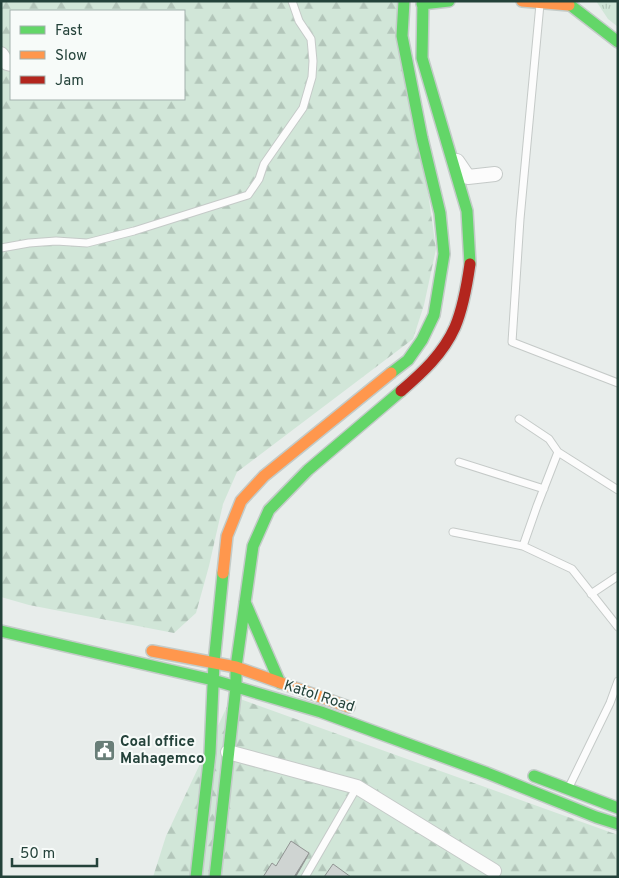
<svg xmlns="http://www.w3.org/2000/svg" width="619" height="878" font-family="Overpass,sans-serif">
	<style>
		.grass { fill: url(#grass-tufts) }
		.forest { fill: url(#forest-firs); fill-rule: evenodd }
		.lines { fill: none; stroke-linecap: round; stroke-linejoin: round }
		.lane-casing { stroke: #c5cac8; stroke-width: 9 }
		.street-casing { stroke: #c5cac8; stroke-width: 16 }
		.fast-casing { stroke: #c3cbc8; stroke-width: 14 }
		.slow-casing { stroke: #c3cbc8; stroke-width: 14 }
		.jam-casing { stroke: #c3cbc8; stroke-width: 14 }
		.lane { stroke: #fcfcfc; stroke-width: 7 }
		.street { stroke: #fcfcfc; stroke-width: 14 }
		.fast { stroke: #63d668; stroke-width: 11 }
		.slow { stroke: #ff974d; stroke-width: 11 }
		.jam { stroke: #b3261e; stroke-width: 11 }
		.shaded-wall { fill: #919493 }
		.building { fill: #cfd4d2; stroke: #919493 }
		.labels { text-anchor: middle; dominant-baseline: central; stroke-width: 4; stroke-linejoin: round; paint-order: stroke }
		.street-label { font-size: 15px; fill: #24423a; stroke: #f7fbf9 }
		.poi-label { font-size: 15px; font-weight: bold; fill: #24423a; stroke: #f7fbf9; text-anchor: start }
	</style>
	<defs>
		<pattern id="grass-tufts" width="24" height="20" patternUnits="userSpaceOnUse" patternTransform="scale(1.25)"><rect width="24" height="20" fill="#d1e6d8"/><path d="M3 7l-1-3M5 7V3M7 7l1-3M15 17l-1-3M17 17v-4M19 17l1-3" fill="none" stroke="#b3c6ba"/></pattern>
		<pattern id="forest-firs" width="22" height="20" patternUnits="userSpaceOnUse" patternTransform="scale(1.25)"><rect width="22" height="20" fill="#d1e6d8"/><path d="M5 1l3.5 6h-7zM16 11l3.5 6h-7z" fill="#b3c6ba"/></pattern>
	</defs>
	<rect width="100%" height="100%" fill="#e8edeb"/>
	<!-- grass -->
	<path class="grass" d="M596 1H618V27L608 19Z"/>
	<!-- forest -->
	<path class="forest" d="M1 1H401L436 249 424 305 413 339 237 472 223 504 209 566 196 613 174 633 29 605 1 597ZM11 11H184V99H11Z
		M232 696 618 835V877H153L166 836Z"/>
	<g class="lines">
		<defs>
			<path id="lane" d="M540 4 520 219 512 342 618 383
				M1 248 29 243 56 241 87 243 134 231 248 195 259 179 264 164 303 108 312 77 313 61 311 39 299 21 292 1
				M519 419 549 439 558 452
				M459 462 544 489
				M453 532 523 546 537 506 558 452 618 490
				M523 546 572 569 618 627
				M591 594 618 576
				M569 787 610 703 618 681
				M305 877 357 787"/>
			<path id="street" d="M1 54 7 63 11 64
				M457 161 468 177 495 174
				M228 752 357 787 494 871"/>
			<path id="fast" d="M423 1 422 58 467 211 470 264
				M565 1 618 42
				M422 4 449 1
				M391 373 408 360 422 340 434 315 444 254 440 213 422 138 402 36 404 1
				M245 602 280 683
				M1 631 213 680 321 712 487 773 596 817 618 824
				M534 776 618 808
				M196 877 210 753 214 663 223 573
				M215 877 236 686V667L253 546 269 510 308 470 401 391"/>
			<path id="slow" d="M522 1 569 5
				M223 573 227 536 241 501 264 476 391 373
				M152 651 236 667 349 707"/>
			<path id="jam" d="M401 391C422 373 443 354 455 327 463 308 467 285 470 264"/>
		</defs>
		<!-- lane casing -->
		<use href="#lane" class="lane-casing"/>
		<!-- street casing -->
		<use href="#street" class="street-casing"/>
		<!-- fast casing -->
		<use href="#fast" class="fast-casing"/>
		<!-- slow casing -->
		<use href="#slow" class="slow-casing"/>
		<!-- jam casing -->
		<use href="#jam" class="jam-casing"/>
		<!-- lane -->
		<use href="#lane" class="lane"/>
		<!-- street -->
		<use href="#street" class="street"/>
		<!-- fast -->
		<use href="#fast" class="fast"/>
		<!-- slow -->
		<use href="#slow" class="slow"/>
		<!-- jam -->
		<use href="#jam" class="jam"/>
	</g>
	<!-- shaded-wall -->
	<path class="shaded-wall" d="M309 853 307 858 296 877H294Z"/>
	<!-- building -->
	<path class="building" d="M291 841 309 853 294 877H263L272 863 276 866Z
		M333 864 351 877H324Z"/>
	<!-- icons -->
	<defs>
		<symbol id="civic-square" viewBox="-11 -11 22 22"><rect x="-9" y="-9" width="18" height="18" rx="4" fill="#697e78" stroke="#f7fbf9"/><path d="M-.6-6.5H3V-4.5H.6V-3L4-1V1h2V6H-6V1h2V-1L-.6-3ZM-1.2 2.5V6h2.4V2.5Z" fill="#fff"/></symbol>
	</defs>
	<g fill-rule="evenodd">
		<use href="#civic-square" x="92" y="738" width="25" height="25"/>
	</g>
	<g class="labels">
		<!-- street labels -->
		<g class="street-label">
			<text transform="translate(319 697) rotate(18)">Katol Road</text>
		</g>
		<!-- poi labels -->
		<g class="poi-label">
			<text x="120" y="742">Coal office<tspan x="120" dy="17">Mahagemco</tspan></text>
		</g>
	</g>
	<!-- border -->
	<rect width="619" height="878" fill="none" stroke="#24423a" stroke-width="5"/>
	<!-- legend -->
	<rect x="10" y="10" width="175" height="90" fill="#f7fbf9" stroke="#a3b1ad"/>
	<rect x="20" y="26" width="25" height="8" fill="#63d668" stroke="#a3b1ad"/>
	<text x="55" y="35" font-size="15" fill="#24423a">Fast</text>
	<rect x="20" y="51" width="25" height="8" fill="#ff974d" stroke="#a3b1ad"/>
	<text x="55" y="60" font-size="15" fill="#24423a">Slow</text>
	<rect x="20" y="76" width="25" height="8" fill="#b3261e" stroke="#a3b1ad"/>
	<text x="55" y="85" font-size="15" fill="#24423a">Jam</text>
	<!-- scale -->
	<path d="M12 858v8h85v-8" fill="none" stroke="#24423a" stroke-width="2.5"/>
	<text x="20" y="858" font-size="15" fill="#24423a" stroke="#f7fbf9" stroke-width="4" paint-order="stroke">50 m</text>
</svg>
